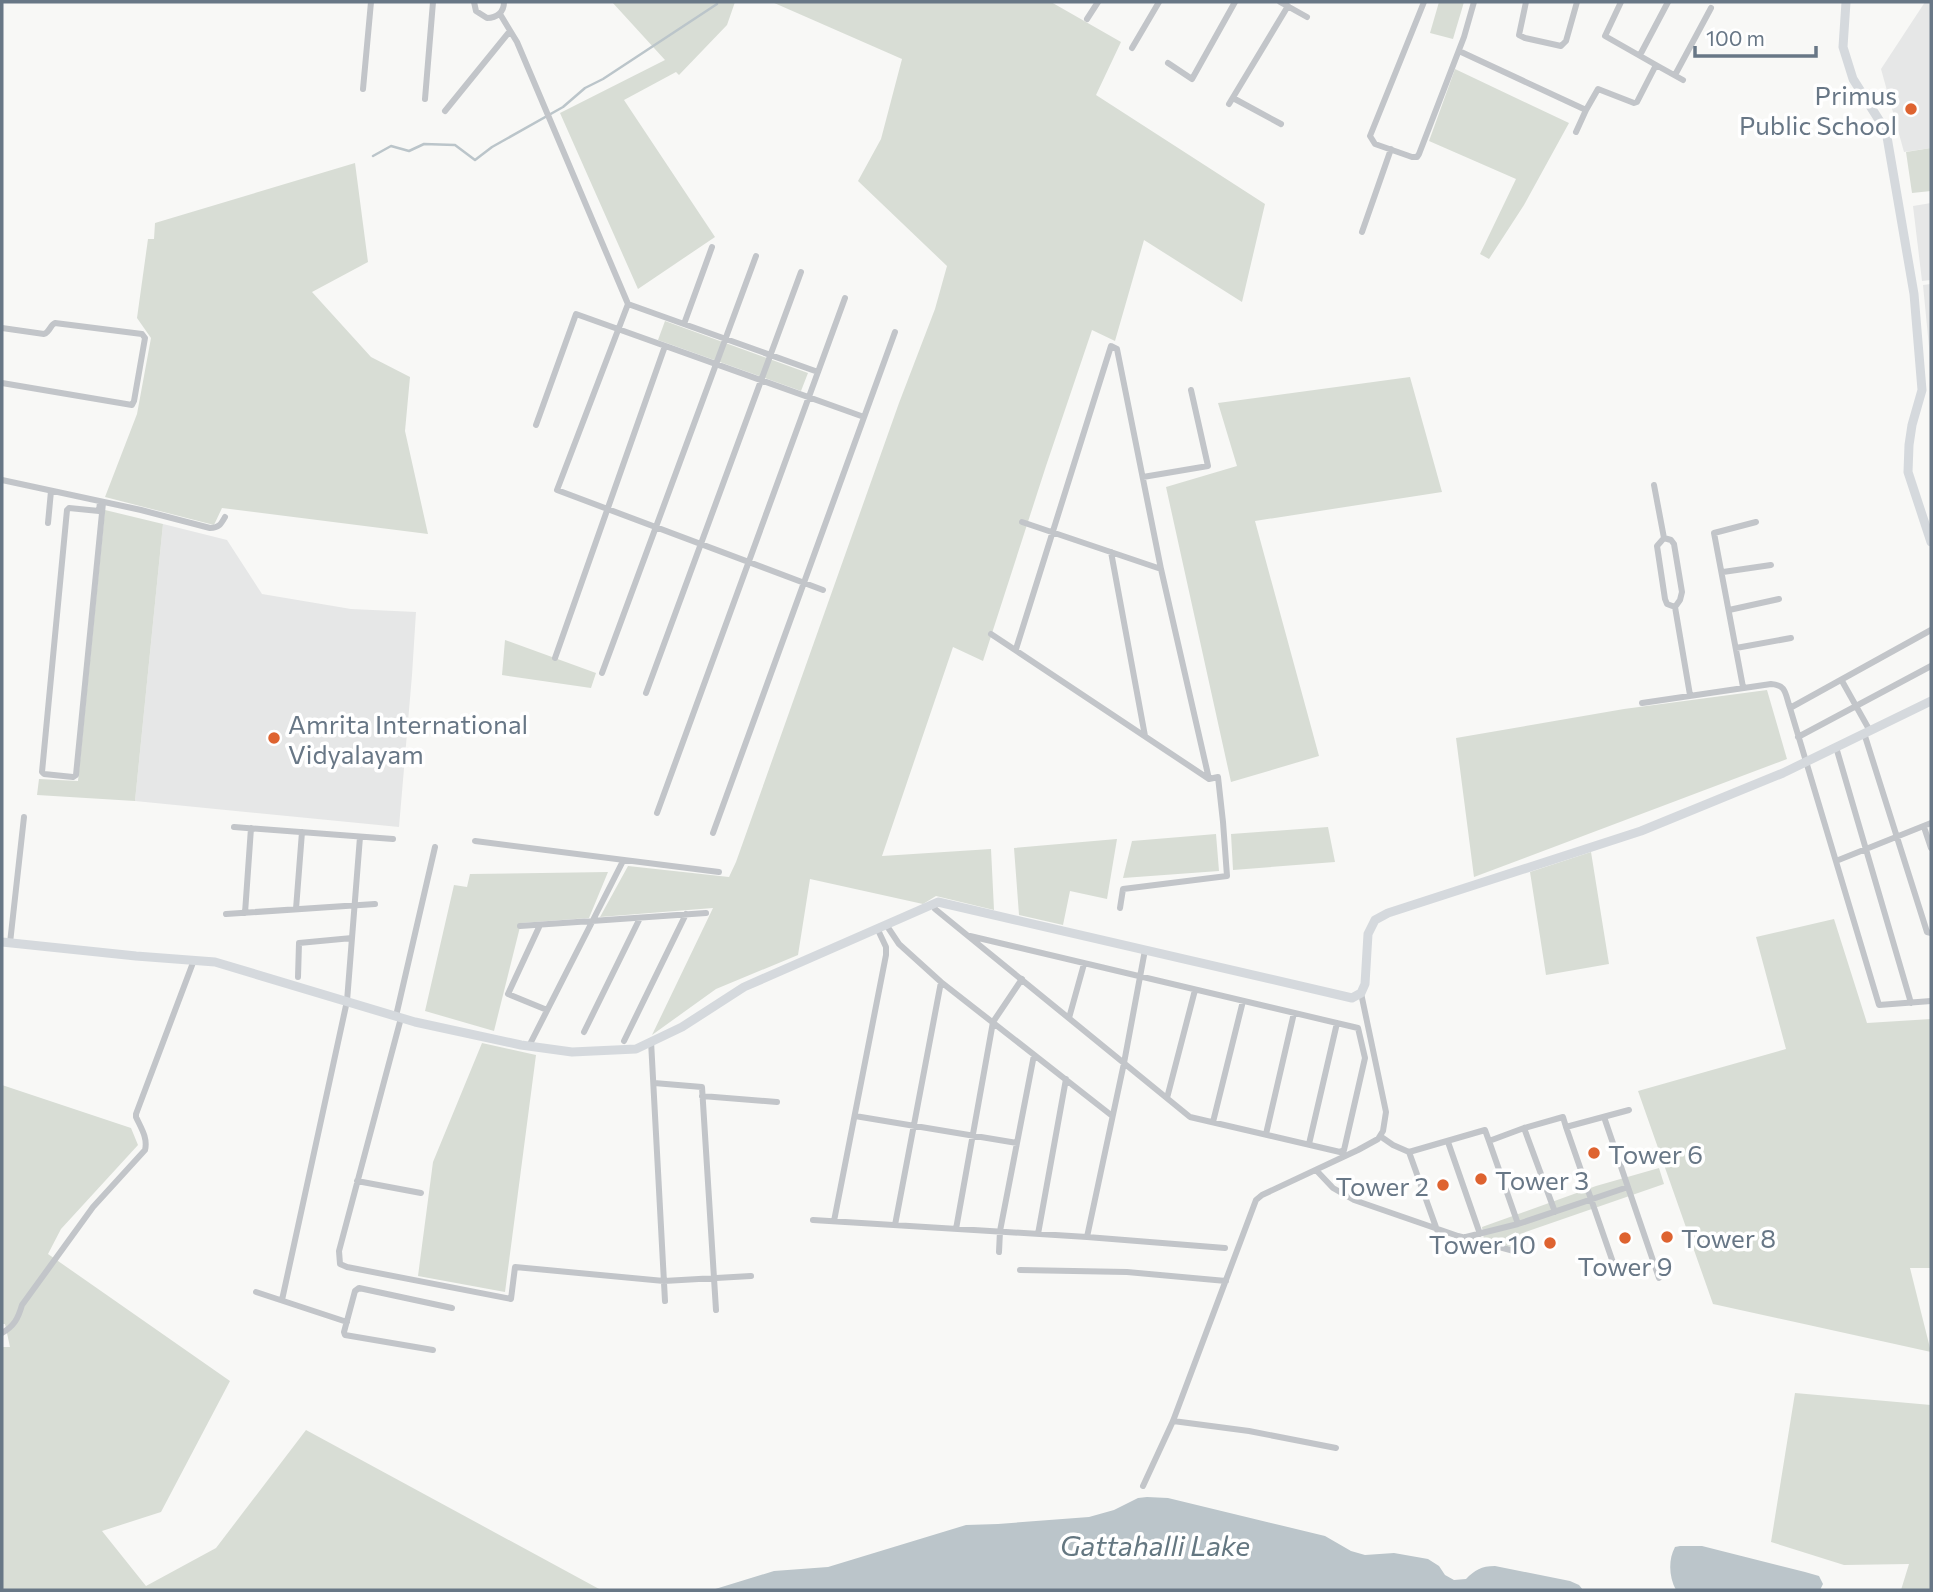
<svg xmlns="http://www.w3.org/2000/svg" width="1933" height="1592" font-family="Commissioner,sans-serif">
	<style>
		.built { fill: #e6e7e7 }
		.green { fill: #d8ddd5 }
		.water { fill: #bbc5ca }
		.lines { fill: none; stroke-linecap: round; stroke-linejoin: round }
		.stream { stroke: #bbc5ca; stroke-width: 2.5 }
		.street { stroke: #c2c5c9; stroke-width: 6 }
		.secondary { stroke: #d5d9dd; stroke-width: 9 }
		.poi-dot { fill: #de6330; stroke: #fff; stroke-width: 2.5 }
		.labels { text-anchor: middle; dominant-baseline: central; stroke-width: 7; stroke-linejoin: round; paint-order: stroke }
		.poi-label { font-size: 26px; fill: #687786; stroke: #fff; text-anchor: start }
		.water-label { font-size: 28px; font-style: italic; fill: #647781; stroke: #fff }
	</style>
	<rect width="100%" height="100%" fill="#f8f8f6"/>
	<!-- built -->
	<path class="built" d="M1925 2H1931V148L1904 152 1881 69Z
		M1931 203V280L1922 281 1913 206Z
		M1931 284V407L1929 347 1923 285Z
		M163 524 227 540 262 594 351 609 416 612 412 675 399 827 135 801Z"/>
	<!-- green -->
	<path class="green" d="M612 2H735L727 25 679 75 676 72 624 100 715 237 638 289 560 113 665 60Z
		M772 2H1051L1121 42 1096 95 1265 204 1242 302 1144 240 1115 341 1092 330 1046 466 983 661 953 647 882 856 991 849 994 910 936 896 923 904 810 879 798 955 716 989 652 1035 713 908 600 917 628 866 729 877 736 862 899 403 935 309 947 266 858 181 881 139 902 59Z
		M1439 2H1464L1453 39 1430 33Z
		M1455 69 1569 123 1524 205 1489 259 1480 254 1516 179 1429 141Z
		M1931 148V191L1912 193 1906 152Z
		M355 163 368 262 312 292 371 357 410 377 405 431 428 534 222 508 214 525 105 497 137 414 151 338 137 318 148 239H154L155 223Z
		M665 321 808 373 801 391 658 340Z
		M1410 377 1442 492 1255 521 1319 756 1231 782 1166 487 1237 466 1218 403Z
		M105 510 163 524 135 801 37 795 39 779 78 781Z
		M505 640 596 673 591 688 502 675Z
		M1767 690 1787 759 1474 877 1456 738 1624 709Z
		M1328 827 1335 862 1233 870 1231 834Z
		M1216 834 1219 871 1123 878 1132 841Z
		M1117 839 1107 899 1070 891 1063 925 1019 915 1014 848Z
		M1591 852 1609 964 1546 975 1530 872Z
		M608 872 589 918 521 923 494 1031 425 1011 454 885 467 887 470 874Z
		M1834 919 1867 1023 1931 1019V1268H1910L1931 1352 1713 1304 1638 1091 1786 1049 1756 937Z
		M482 1043 536 1055 505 1292 418 1276 433 1162Z
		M2 1085 131 1128 138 1145 61 1229 48 1254 230 1381 161 1512 102 1531 146 1586 216 1548 306 1430 601 1590H2V1347H10L5 1324H2Z
		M1659 1168 1664 1184 1520 1234 1523 1250 1484 1240 1482 1227 1596 1186Z
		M1795 1393 1931 1405V1590H1901L1909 1564 1844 1565 1771 1542Z"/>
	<!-- water -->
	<path class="water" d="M1147 1497 1168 1498 1325 1536 1351 1551 1365 1555 1394 1553 1428 1559 1439 1566 1445 1575 1454 1580 1466 1579C1475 1570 1481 1566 1495 1566L1570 1581 1579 1585 1583 1590H712L774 1571 828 1567 966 1525 998 1524 1089 1517 1114 1510 1138 1498Z
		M1680 1546H1702L1805 1572 1819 1576 1823 1584 1820 1590H1676C1669 1577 1668 1560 1675 1547Z"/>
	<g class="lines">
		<!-- stream -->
		<path class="stream" d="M373 156 391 146 409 151 424 144 455 145 475 160 492 147 563 107 585 88 603 79 717 4"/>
		<!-- street -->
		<path class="street" d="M474 2 476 11 487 18C497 18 504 12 504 2
			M1280 2 1307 17
			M1424 2 1370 136 1375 144 1412 157H1417L1419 154 1464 37 1474 2
			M1526 2 1519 35 1525 38 1561 46 1566 41 1577 2
			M1621 2 1605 36 1656 65
			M500 14 517 42 628 304 557 490 823 590
			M1087 19 1098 2
			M1132 48 1159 2
			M1459 51 1586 110 1598 89 1634 103 1637 102 1656 65 1683 80
			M1640 55 1668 2
			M1168 63 1192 79 1235 2
			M1675 75 1711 8
			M363 89 371 2
			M1233 98 1281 124
			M425 99 433 2
			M1229 104 1288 6
			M445 111 510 31
			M1576 132 1586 110
			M1362 232 1391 149
			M628 304 818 372
			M684 324 712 247
			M2 328 44 334C50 332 50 325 55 323L142 334 145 338 134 401 132 405 2 383
			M536 425 576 314 864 417
			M1143 477 1208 466 1191 390
			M2 480 141 510 210 528C219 528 221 524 225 517
			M1654 485 1664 538 1671 540 1674 544 1682 592 1680 600 1675 607 1690 695
			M100 502 99 511 69 508 67 510 42 772 44 774 73 777 76 775 103 503
			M1022 522 1161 569
			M48 523 51 491
			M1664 538 1657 546 1665 599 1667 604 1675 607
			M1111 552 1145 736
			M1723 572 1771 565
			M1729 610 1779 599
			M1931 630 1790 708 1879 1005 1931 1001
			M991 634 1209 779 1218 777 1223 822 1227 876 1123 889 1120 908
			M1736 648 1791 638
			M1016 649 1111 346 1117 349 1161 569 1209 779
			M555 658 665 346
			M602 673 756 256
			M1842 681 1870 731
			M1743 687 1714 533 1756 522
			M646 693 801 272
			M1642 703 1771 684C1787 685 1785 694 1790 708
			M1864 733 1927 932 1931 933
			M1798 737 1931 666
			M1836 747 1911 1003
			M657 813 845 298
			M234 827 393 839
			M1924 827 1931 848
			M713 833 895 332
			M475 841 719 872
			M1836 861 1931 823
			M296 909 302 832
			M935 909 1190 1117 1340 1152 1344 1150 1365 1058 1358 1028 970 936
			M245 913 251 828
			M226 914 375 904
			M540 925 508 994 547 1010
			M520 926 706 913
			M887 926 899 944 941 982 1111 1115
			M10 943 24 817
			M1145 950 1124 1063 1087 1237 1225 1248
			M298 977 299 943 352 938
			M396 1016 435 847
			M401 1018 339 1251 340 1264 347 1267 511 1299 515 1267 664 1281 751 1276
			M1069 1018 1084 964
			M584 1032 640 918
			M624 1041 686 914
			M651 1041 665 1301
			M529 1046 623 861
			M654 1083 702 1087 716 1310
			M702 1096 777 1102
			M1167 1098 1195 990
			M855 1116 1017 1143
			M1604 1117 1659 1278
			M1213 1122 1243 1001
			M1566 1127 1617 1274
			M1524 1128 1555 1212
			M1266 1134 1294 1013
			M1380 1136 1393 1145 1409 1152
			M1489 1141 1518 1224
			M1448 1142 1480 1234
			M1309 1144 1337 1023
			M1316 1170 1333 1188 1354 1200 1458 1236 1514 1251
			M357 1181 421 1193
			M813 1220 1087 1237
			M834 1221 886 955V947L878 930
			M895 1225 941 982
			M956 1229 993 1022 1022 979
			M1437 1230 1409 1152 1485 1130 1489 1141 1524 1128 1563 1117 1566 1127 1629 1110
			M1038 1234 1066 1079
			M1466 1237 1518 1224 1628 1187
			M999 1252 1000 1231 1034 1055
			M1020 1270 1127 1272 1226 1281
			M256 1292 347 1322
			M282 1300 347 1001 360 837
			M2 1333C14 1326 18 1319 22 1305L93 1207 145 1150C148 1138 141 1128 136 1117V1114L194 960
			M433 1350 345 1335 344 1332 355 1291 359 1288 452 1308
			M1173 1421 1249 1431 1336 1448
			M1143 1486 1173 1421 1256 1200 1262 1195 1358 1150 1378 1139 1383 1131 1386 1112 1361 993"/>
		<!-- secondary -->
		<path class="secondary" d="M1846 2 1843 47 1853 79 1886 131 1914 294 1922 390 1912 425 1909 445 1908 472 1931 542
			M2 942 136 956 215 962 415 1022 521 1045 572 1052 636 1049 682 1027 744 987 938 902 1352 998 1361 993 1365 984 1368 934 1375 920 1388 913 1641 831 1783 773 1931 701"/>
	</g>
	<!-- markers -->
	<g class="poi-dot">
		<circle cx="1911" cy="109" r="7"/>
		<circle cx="274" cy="738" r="7"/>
		<circle cx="1594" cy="1153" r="7"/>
		<circle cx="1481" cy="1179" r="7"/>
		<circle cx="1443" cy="1185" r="7"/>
		<circle cx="1667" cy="1237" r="7"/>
		<circle cx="1625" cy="1238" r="7"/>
		<circle cx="1550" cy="1243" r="7"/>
	</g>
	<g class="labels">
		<!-- poi labels -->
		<g class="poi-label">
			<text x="1897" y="94" text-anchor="end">Primus<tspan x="1897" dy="30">Public School</tspan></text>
			<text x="288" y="723">Amrita International<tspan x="288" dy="30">Vidyalayam</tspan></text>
			<text x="1608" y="1153">Tower 6</text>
			<text x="1495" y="1179">Tower 3</text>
			<text x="1429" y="1185" text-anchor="end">Tower 2</text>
			<text x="1681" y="1237">Tower 8</text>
			<text x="1536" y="1243" text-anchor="end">Tower 10</text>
			<text x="1625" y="1265" text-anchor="middle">Tower 9</text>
		</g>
		<!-- water labels -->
		<g class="water-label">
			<text x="1155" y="1545">Gattahalli Lake</text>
		</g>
	</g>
	<!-- border -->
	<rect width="1933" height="1592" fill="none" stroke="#687786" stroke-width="7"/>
	<!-- scale -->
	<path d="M1695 46v10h121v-10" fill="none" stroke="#687786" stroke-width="3.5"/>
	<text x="1706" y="46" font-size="21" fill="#687786" stroke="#ffffff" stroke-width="5" paint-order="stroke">100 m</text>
</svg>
